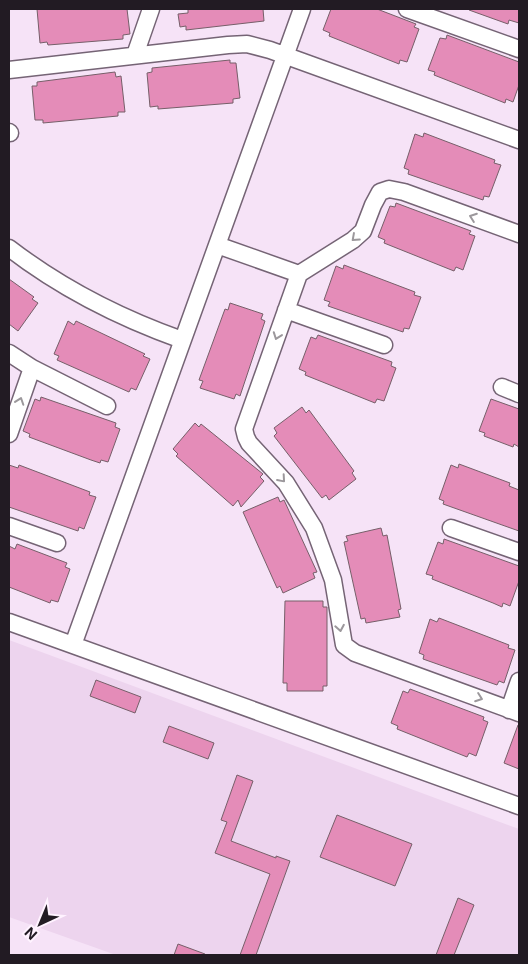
<svg xmlns="http://www.w3.org/2000/svg" width="528" height="964" font-family="Inter,sans-serif">
	<style>
		.built { fill: #edd4ee }
		.building { fill: #e48cb8; stroke: #765f69 }
		.lines { fill: none; stroke-linecap: round; stroke-linejoin: round }
		.street-casing { stroke: #756475; stroke-width: 19 }
		.street { stroke: #fff; stroke-width: 16 }
		.oneway { stroke: #9c989c }
	</style>
	<rect width="100%" height="100%" fill="#f6e3f7"/>
	<!-- built -->
	<path class="built" d="M9 640 519 829V955H116L9 917Z"/>
	<!-- building -->
	<path class="building" d="M37 9H127L130 34 123 35V39L48 45 47 42 40 43Z
		M188 9H263L264 21 186 30V26L180 27 178 14 188 13Z
		M331 9H377L416 24 414 27 419 29 407 62 400 60 399 64 329 36 330 33 323 30Z
		M469 9H519V23L509 20 508 24 469 10Z
		M447 35 519 62V85L513 102 506 99 505 103 495 99 434 75 435 72 428 70 440 38 446 39Z
		M230 60V63H236L240 98 233 99V103L158 109V106L150 107 147 73 152 72V68Z
		M115 72 116 77 121 76 125 112H118V116L43 123V120H35L32 86H37V82Z
		M424 133 495 160 494 163 501 165 489 197 484 196 483 200 408 174 409 170 404 168 415 134 423 137Z
		M396 203 471 231 469 234 475 236 463 270 456 267 454 271 384 243 385 240 378 237 390 206 395 207Z
		M344 265 415 292 414 295 421 297 409 329 404 328 403 332 328 306 330 302 324 300 336 266 343 269Z
		M9 279 34 297 32 299 38 303 18 331 9 324Z
		M230 303 263 314 261 319 265 321 240 396 236 394 234 399 200 388 203 381 199 380 225 309 228 310Z
		M68 321 74 325 76 321 145 354 143 356 150 359 136 390 131 388 129 392 57 360 59 356 54 354Z
		M318 335 392 362 391 366 396 368 384 401 377 399 375 403 305 375 306 372 299 369 311 337 316 339Z
		M41 397 116 423 115 427 120 429 108 462 101 460 100 463 91 460 29 437 30 434 23 431 35 399 40 401Z
		M491 399 519 409V447L514 444 513 447 484 436 485 433 479 431Z
		M302 407 306 413 309 410 354 471 352 473 356 479 329 500 326 495 322 498 274 436 277 433 274 428Z
		M195 423 199 427 201 424 263 474 260 477 264 481 241 507 238 500 233 506 176 456 178 454 173 449Z
		M459 464 510 483 509 486 519 490V531L443 504 444 501 439 499 451 465 458 468Z
		M9 465 18 468 19 465 90 492 89 495 96 497 84 529 79 527 78 531 9 507Z
		M278 497 280 502 284 500 317 572 313 573 315 578 283 593 280 586 277 588 243 512Z
		M381 528 383 536 387 535 401 609 398 610 400 617 366 623 365 618 361 619 344 542 348 541 346 536Z
		M444 539 519 566V581L510 606 503 603 502 607 493 603 432 579 433 576 426 574 438 542 443 544Z
		M17 544 67 563 65 567 70 569 58 602 51 600 50 603 9 587V546L15 549Z
		M285 601H323V607H327V686H323V691H287V683H283Z
		M439 618 509 645 508 648 515 650 504 683 499 681 497 685 423 659 424 655 419 653 430 619 437 622Z
		M96 680 141 697 135 713 90 696Z
		M410 689 484 717 483 720 488 722 476 756 469 753 467 757 397 729 398 726 391 723 403 691 408 693Z
		M518 725H519V769L504 763Z
		M169 726 214 743 208 759 163 742Z
		M237 775 253 781 231 841 276 858V856L290 861 256 955H240L270 874 215 853 227 822 221 820Z
		M337 815 412 844 395 886 320 857Z
		M458 898 474 905 454 955H436Z
		M178 944 205 954V955H174Z"/>
	<g class="lines">
		<defs>
			<path id="street" d="M407 9 519 49
				M135 55 151 9
				M9 70 228 45 247 44 270 50 519 140
				M9 132 10 133
				M519 234 404 192 389 189 380 192 373 205 363 231 353 240 299 274 244 429 246 437 249 443 286 483 314 528 333 580 344 645 355 653 519 713
				M217 245 299 274
				M9 248C61 288 120 318 182 340
				M286 310 384 345
				M9 353 32 368 107 406
				M502 387 519 394
				M9 434 32 368
				M9 526 57 543
				M451 528 519 552
				M9 622 519 806
				M73 645 302 9
				M509 710 519 681"/>
		</defs>
		<!-- street casing -->
		<use href="#street" class="street-casing"/>
		<!-- street -->
		<use href="#street" class="street"/>
	</g>
	<!-- one-way arrows -->
	<defs><path id="oneway-chevron" d="M-2-3.5L2.5 0L-2 3.5" fill="none" stroke-width="1.6" stroke-linecap="round" stroke-linejoin="round" transform="scale(1.25)"/></defs>
	<g class="oneway">
		<use href="#oneway-chevron" transform="translate(473 217) rotate(-160)"/>
		<use href="#oneway-chevron" transform="translate(355 238) rotate(138)"/>
		<use href="#oneway-chevron" transform="translate(277 336) rotate(110)"/>
		<use href="#oneway-chevron" transform="translate(20 401) rotate(-71)"/>
		<use href="#oneway-chevron" transform="translate(282 479) rotate(49)"/>
		<use href="#oneway-chevron" transform="translate(340 628) rotate(80)"/>
		<use href="#oneway-chevron" transform="translate(479 698) rotate(20)"/>
	</g>
	<!-- border -->
	<rect width="528" height="964" fill="none" stroke="#221b23" stroke-width="20"/>
	<!-- north arrow -->
	<g transform="translate(40 924) rotate(224)" stroke="#fff3ff" stroke-width="4" paint-order="stroke">
	<path d="M0-4L9 19L0 12L-9 19Z" fill="#221b23"/>
	<text y="-8" font-size="14" font-weight="bold" text-anchor="middle" fill="#221b23">N</text>
	</g>
</svg>
